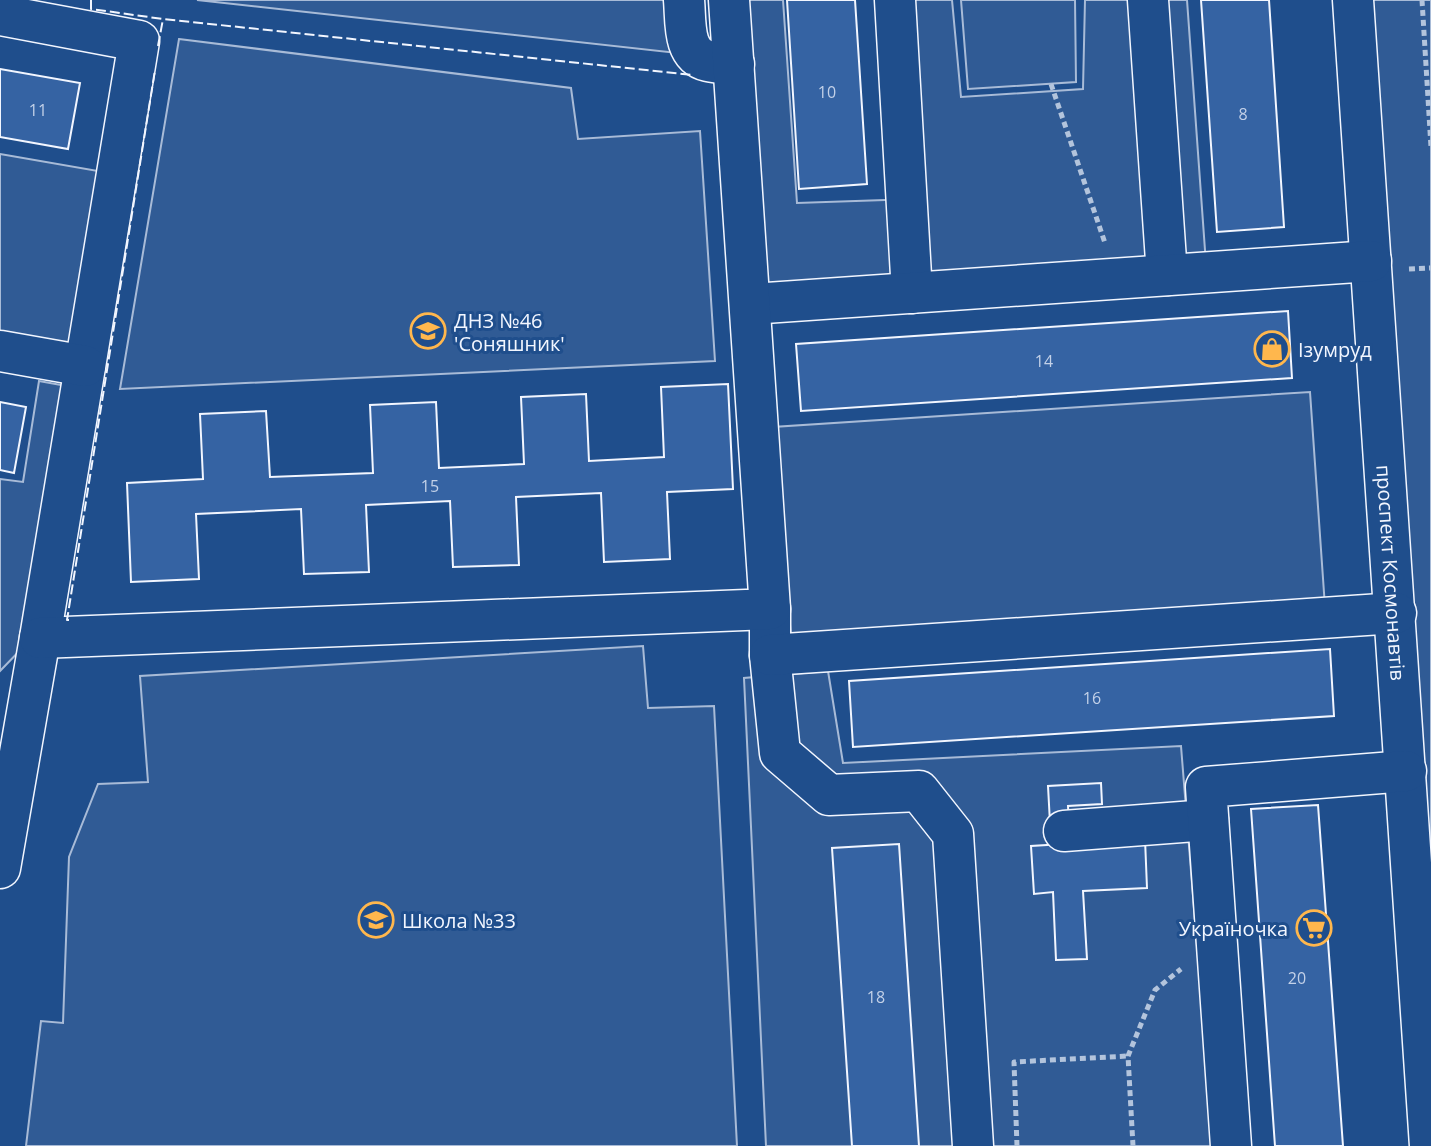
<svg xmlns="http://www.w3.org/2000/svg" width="1431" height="1146" font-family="'Open Sans',sans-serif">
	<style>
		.built { fill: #305b95; stroke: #a8bbd7; stroke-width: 2 }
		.building { fill: #3563a3; stroke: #f2f6ff; stroke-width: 2 }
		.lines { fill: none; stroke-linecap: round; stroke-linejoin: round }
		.minor-casing { stroke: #f2f6ff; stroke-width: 43 }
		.path { stroke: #b3c4dc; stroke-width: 5; stroke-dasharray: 6 4; stroke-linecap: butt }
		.minor { stroke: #1f4e8c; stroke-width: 40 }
		.fence { stroke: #f2f6ff; stroke-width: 2; stroke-dasharray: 10 4; stroke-linecap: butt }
		.labels { text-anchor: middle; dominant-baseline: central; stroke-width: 6; stroke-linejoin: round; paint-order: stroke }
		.number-label { font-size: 16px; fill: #c3d1e8 }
		.poi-label { font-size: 20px; fill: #f2f6ff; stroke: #1f4e8c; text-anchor: start }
		.street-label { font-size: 20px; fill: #f2f6ff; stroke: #1f4e8c }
	</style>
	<rect width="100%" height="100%" fill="#1f4e8c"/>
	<!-- built -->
	<path class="built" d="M197 0H700L677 53Z
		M741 0H783L797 203 914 199 902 0H952L961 97 1083 89 1085 0H1187L1206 264 763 292Z
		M961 0H1075L1076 82 968 89Z
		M1372 0H1431V911Z
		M179 39 571 88 578 139 700 131 715 361 120 389Z
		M0 154 98 171 70 348 0 336Z
		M39 381 72 387 30 640 0 671V479L23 482Z
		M1310 392 1325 607 791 636 773 427Z
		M643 646 648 708 714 706 737 1146H26L41 1021 63 1023 69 857 98 784 148 782 140 676Z
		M828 671 843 763 1181 746 1213 1146H766L744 678Z"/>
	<!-- building -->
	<path class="building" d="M787 0H855L867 184 799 189Z
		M1201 0H1269L1284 227 1217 232Z
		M0 69 80 83 68 149 0 137Z
		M1288 311 1292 378 801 411 796 344Z
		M728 384 733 489 667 492 670 559 604 562 601 493 516 497 519 565 453 567 450 501 366 505 369 572 304 574 301 509 196 514 199 579 131 582 127 483 203 479 200 414 266 411 270 477 373 473 370 405 436 402 439 468 524 464 521 397 586 394 589 461 664 457 661 387Z
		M0 402 26 407 14 473 0 470Z
		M1330 649 1334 716 853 747 849 681Z
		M1101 783 1102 804 1068 806 1069 822 1050 823 1048 786Z
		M1318 805 1343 1146H1275L1251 809Z
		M1145 839 1147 888 1083 891 1087 959 1056 960 1053 892 1034 894 1031 846Z
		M899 844 919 1146H852L832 848Z"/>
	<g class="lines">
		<defs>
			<g id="minor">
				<path d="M684 0C686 21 682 55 708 61 716 63 725 63 734 64"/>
				<path d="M895 0 912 293"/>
				<path d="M1148 0 1167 275"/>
				<path id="s1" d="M1353 0 1430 1146"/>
				<path d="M0 15 139 41 40 638 0 868"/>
				<path d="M751 304 1371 261"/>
				<path d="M0 351 85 366"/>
				<path d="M770 609V655L780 753 829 795 919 791 953 834 973 1146"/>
				<path d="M40 638 770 609 729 0"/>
				<path d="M770 655 1396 613"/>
				<path d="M1064 831 1208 820"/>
				<path d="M1231 1146 1206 787 1406 771"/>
			</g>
		</defs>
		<!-- minor casing -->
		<use href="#minor" class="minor-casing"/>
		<!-- path -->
		<path class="path" d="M1422 0 1431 147
			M1051 84 1105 243
			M1409 269 1431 268
			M1017 1146 1014 1062 1128 1056
			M1133 1146 1128 1056 1155 990 1181 969"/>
		<!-- minor -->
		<use href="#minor" class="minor"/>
		<!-- fence -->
		<path class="fence" d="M91 0V9L163 19 693 75
			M158 46 163 19
			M69 620H67L155 70"/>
	</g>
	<!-- icons -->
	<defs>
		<symbol id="school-ring" viewBox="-11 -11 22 22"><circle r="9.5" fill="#1f4e8c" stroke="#ffb74d" stroke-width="1.5"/><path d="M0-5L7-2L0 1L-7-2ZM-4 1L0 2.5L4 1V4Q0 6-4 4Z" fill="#ffb74d"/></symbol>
		<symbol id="shop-ring" viewBox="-11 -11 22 22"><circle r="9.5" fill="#1f4e8c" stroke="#ffb74d" stroke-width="1.5"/><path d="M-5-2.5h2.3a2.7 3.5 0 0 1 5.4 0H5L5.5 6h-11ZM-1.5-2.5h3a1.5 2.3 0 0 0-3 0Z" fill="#ffb74d"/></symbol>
		<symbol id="supermarket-ring" viewBox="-11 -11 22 22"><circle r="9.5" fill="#1f4e8c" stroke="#ffb74d" stroke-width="1.5"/><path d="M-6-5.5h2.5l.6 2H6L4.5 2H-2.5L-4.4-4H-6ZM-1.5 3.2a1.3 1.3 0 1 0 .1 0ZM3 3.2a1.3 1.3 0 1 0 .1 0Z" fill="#ffb74d"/></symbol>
	</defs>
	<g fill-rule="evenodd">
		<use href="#school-ring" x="408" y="311" width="40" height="40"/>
		<use href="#shop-ring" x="1252" y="329" width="40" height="40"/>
		<use href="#school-ring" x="356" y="900" width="40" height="40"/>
		<use href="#supermarket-ring" x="1294" y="908" width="40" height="40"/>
	</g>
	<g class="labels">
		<!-- number labels -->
		<g class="number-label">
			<text x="827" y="92">10</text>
			<text x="38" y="110">11</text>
			<text x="1243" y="114">8</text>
			<text x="1044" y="361">14</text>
			<text x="430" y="486">15</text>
			<text x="1092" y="698">16</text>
			<text x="1297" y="978">20</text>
			<text x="876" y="997">18</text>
		</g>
		<!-- poi labels -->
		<g class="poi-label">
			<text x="454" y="320">ДНЗ №46<tspan x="454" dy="23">'Соняшник'</tspan></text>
			<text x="1298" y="349">Ізумруд</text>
			<text x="402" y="920">Школа №33</text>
			<text x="1288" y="928" text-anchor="end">Україночка</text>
		</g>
		<!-- street labels -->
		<g class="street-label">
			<text stroke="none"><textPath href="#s1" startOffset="574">проспект Космонавтів</textPath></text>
		</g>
	</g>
</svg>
